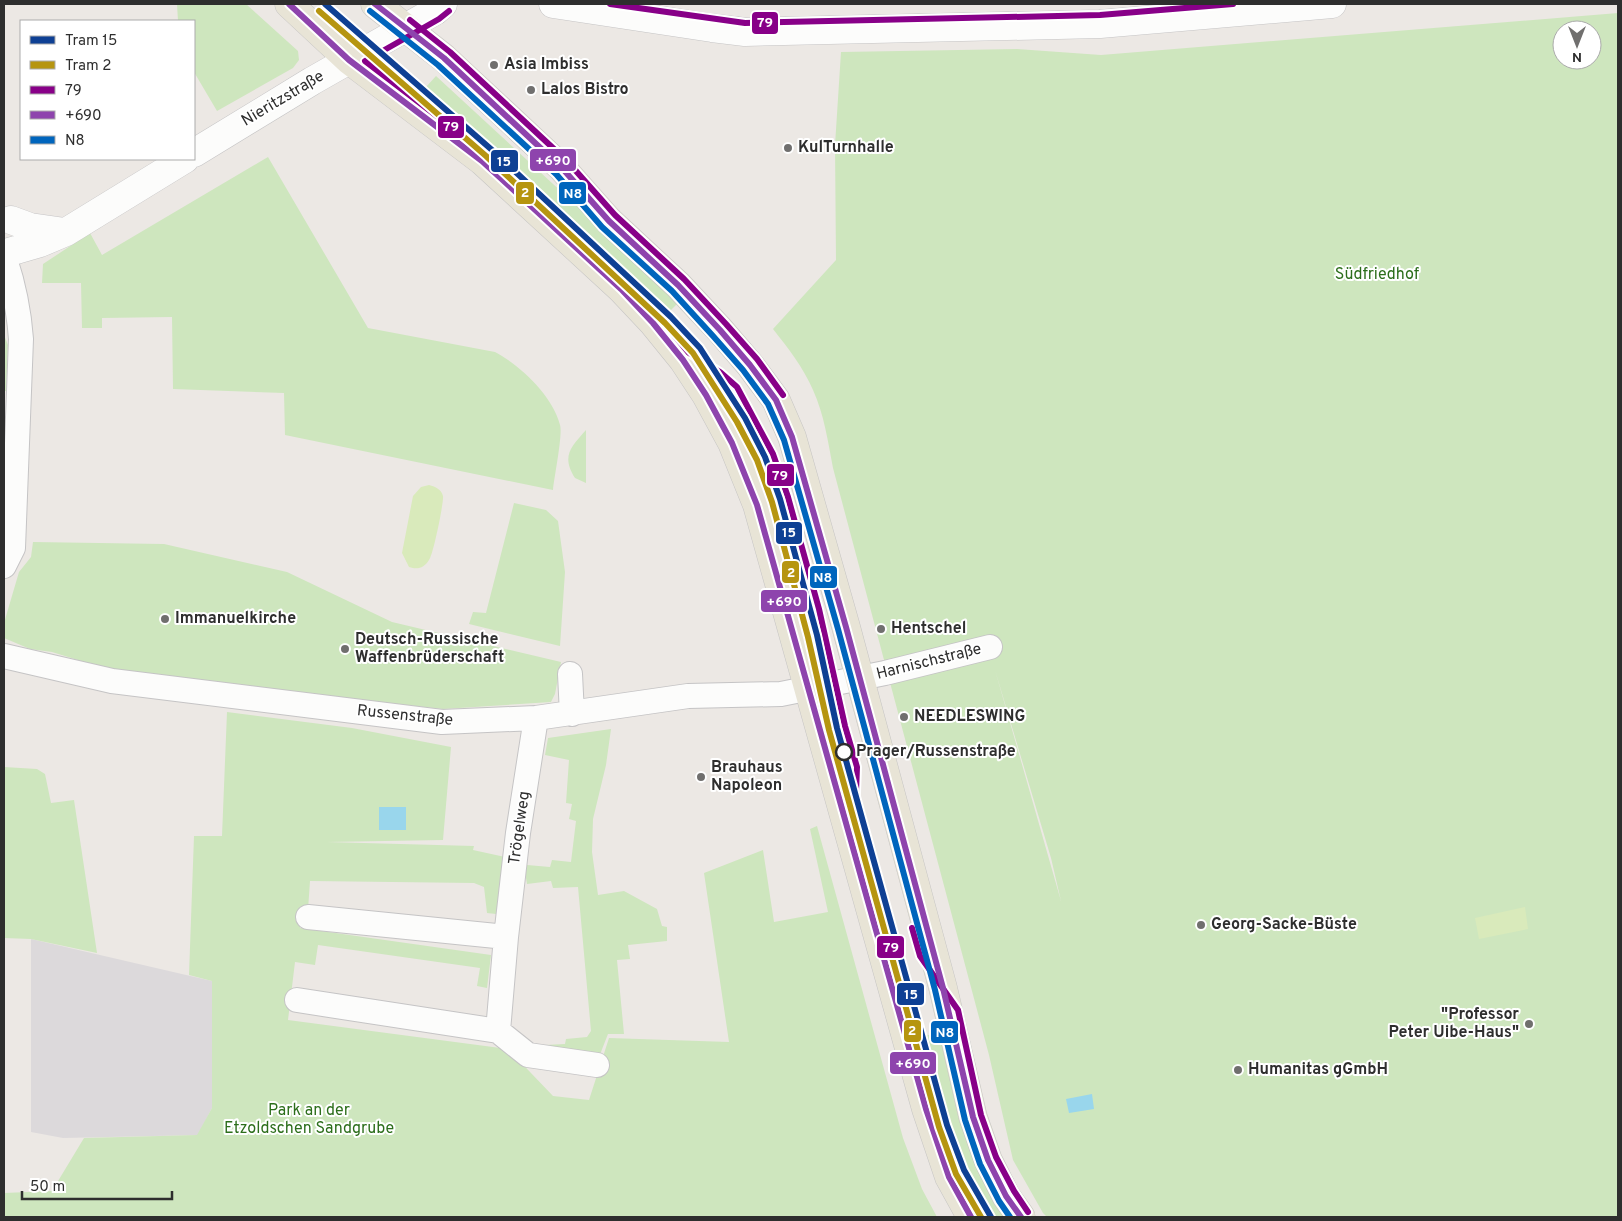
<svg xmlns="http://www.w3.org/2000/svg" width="1622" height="1221" font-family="Overpass,sans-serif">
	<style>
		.industrial { fill: #dcd9db }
		.green { fill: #cee6be; fill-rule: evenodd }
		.pitch { fill: #d9eabb }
		.water { fill: #99d6ec }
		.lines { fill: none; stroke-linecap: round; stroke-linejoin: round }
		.minor-casing { stroke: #c5c4c5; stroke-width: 26 }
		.tertiary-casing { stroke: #c5c4c5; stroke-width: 29 }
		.primary-casing { stroke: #c6c5c4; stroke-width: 29 }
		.minor { stroke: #fcfcfb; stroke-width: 24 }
		.tertiary { stroke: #fcfcfb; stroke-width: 28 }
		.primary { stroke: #e8e4d6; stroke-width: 28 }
		.bus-1-casing { stroke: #fff; stroke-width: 10 }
		.bus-2-casing { stroke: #fff; stroke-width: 10 }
		.bus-3-casing { stroke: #fff; stroke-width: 10 }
		.bus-1 { stroke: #808; stroke-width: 6 }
		.bus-2 { stroke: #8e44ad; stroke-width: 6 }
		.bus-3 { stroke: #0065bd; stroke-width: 6 }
		.tram-1-casing { stroke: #fff; stroke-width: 10 }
		.tram-2-casing { stroke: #fff; stroke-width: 10 }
		.tram-1 { stroke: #0e4094; stroke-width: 6 }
		.tram-2 { stroke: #b69510; stroke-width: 6 }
		.poi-dot { fill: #706f6e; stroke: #fff; stroke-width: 2 }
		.stop-dot { fill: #fff; stroke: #2e2e2e; stroke-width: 2.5 }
		.labels { text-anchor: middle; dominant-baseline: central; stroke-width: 4; stroke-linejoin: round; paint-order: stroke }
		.poi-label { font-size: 16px; font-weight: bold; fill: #2e2e2e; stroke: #fff; text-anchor: start }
		.street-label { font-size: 16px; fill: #2e2e2e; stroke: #fff }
		.park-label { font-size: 16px; fill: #2c6e1b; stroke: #fff }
		.stop-label { font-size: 16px; font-weight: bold; fill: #2e2e2e; stroke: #fff; text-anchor: start }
		.line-badge { stroke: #fff; stroke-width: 2 }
		.badge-label { font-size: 14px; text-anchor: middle; font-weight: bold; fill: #fff }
	</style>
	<rect width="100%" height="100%" fill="#ece8e4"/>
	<!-- industrial -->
	<path class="industrial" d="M31 939 212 981V1108L198 1135 63 1138 31 1132Z"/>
	<!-- green -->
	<path class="green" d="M177 4H246L298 51 299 60 293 68 217 111 194 72V21H178Z
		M1618 13V1217H1047L1043 1213 1013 1160 989 1055 833 468C828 442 824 414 813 390 803 367 788 348 773 329L836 260 835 145 841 52 1017 49 1101 55ZM1562 30H1592V60H1562ZM995 670 1051 858 1061 901Z
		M436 76 680 301 663 318 416 98Z
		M268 157 368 328 495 352C520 365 553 396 560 425 563 434 554 478 553 490L285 435 284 393 173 389 172 317 102 318V328H82L81 283H42L43 264 90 233 102 255Z
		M4 335 8 345 6 391H4Z
		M586 430V483L575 478C561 456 571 447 586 430Z
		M514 503 546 510 558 521 565 572 560 646 469 624 473 612 486 613Z
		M33 542 164 544 287 572 392 622 561 662 555 694 551 702 443 709 123 674 52 652 30 649 4 638V623L19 572 31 557Z
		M227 712 352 728 451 747 443 840 327 842 474 846 473 850 505 857 496 914 487 913 484 887 474 883 310 881 308 910H301L300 928 491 955 487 988 477 986 480 968 318 945 315 965 295 962 288 1020 508 1049 553 1096 589 1100 609 1038 729 1042 704 873 763 850 774 922 828 912 810 829 817 826 903 1138 922 1189 937 1217H4V1193L52 1191 84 1138 197 1135 212 1108V981L189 975 194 836H222Z
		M611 729 606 765 593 819 592 852 598 895 624 891 657 909 662 926 667 927V941L628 945 630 959 617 960 624 1034H608L599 1057 543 1048 545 1045 565 1044 566 1039 587 1037 591 1031 578 887 553 888 551 881 527 884 525 872 527 865 550 867 552 860 571 862 576 821 569 819 572 804 566 803 569 760 545 755 548 738Z
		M4 767 37 769 45 774 51 803 74 800 97 953 31 939 4 938Z
		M943 1031 1010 1217H983L959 1173 917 1038Z"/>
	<!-- pitch -->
	<path class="pitch" d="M429 485C436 487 441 489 443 496 444 502 433 556 429 560 424 568 418 570 409 567L402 553 413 496 421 487Z
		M1525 907 1528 929 1479 939 1475 918Z"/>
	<!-- water -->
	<path class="water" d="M379 807H406V830H379Z
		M1092 1094 1094 1109 1069 1113 1066 1099Z"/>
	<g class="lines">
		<defs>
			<path id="minor" d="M4 566 13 548 21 339C19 311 14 286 5 259
				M4 656 112 681 442 722 536 718 688 696 781 694 885 673 990 647
				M570 674 572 714
				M536 718 518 833 506 937 498 1031 528 1055 597 1065
				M308 917 506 937
				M297 1000 498 1031"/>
			<path id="tertiary" d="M553 4 712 28 745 32 1100 24 1332 4
				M194 153 312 81 435 11 443 4
				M11 220 30 227 65 232
				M9 252 40 243 66 232 185 159"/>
			<path id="primary" d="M289 4 349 60 482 161 621 289 653 323 683 360 706 395 732 443 757 505 926 1109 949 1177 971 1217
				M375 4 444 58 562 168 609 221 678 285 720 330 750 365 776 400 792 437 846 627 943 988 973 1117 988 1160 1006 1196 1021 1217"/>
		</defs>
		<!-- minor casing -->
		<use href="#minor" class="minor-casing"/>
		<!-- tertiary casing -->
		<use href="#tertiary" class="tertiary-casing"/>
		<!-- primary casing -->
		<use href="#primary" class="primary-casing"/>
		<!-- minor -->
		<use href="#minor" class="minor"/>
		<!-- tertiary -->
		<use href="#tertiary" class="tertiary"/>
		<!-- primary -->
		<use href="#primary" class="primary"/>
		<defs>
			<path id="bus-1" d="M610 4 745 23 1100 15 1233 4
				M449 11 439 19 365 61 488 155 627 283 659 317 689 353 720 372 737 387 773 454 788 497 819 609 845 726 857 767 855 818 940 1126 957 1173 979 1213
				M410 20 450 52 568 162 615 215 684 279 726 324 757 359 783 395
				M912 928 920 956 958 1010 981 1115 996 1157 1014 1191 1028 1212"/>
			<path id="bus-2" d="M289 4 349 60 482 161 621 289 653 323 683 360 706 395 732 443 757 505 926 1109 949 1177 971 1217
				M375 4 444 58 562 168 609 221 678 285 720 330 750 365 776 400 792 437 846 627 943 988 973 1117 988 1160 1006 1196 1021 1217"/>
			<path id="bus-3" d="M370 11 438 65 556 174 602 227 672 291 713 336 743 370 768 404 784 440 838 629 935 990 965 1120 980 1164 999 1201 1010 1217"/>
		</defs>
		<!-- bus-1 casing -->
		<use href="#bus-1" class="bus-1-casing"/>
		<!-- bus-2 casing -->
		<use href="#bus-2" class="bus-2-casing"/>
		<!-- bus-3 casing -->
		<use href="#bus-3" class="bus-3-casing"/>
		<!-- bus-1 -->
		<use href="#bus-1" class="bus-1"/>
		<!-- bus-2 -->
		<use href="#bus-2" class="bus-2"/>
		<!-- bus-3 -->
		<use href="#bus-3" class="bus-3"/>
		<defs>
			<path id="tram-1" d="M325 4 492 150 671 317 700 348 745 418 765 457 780 499 817 635 837 728 947 1125 964 1170 991 1217"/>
			<path id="tram-2" d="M319 11 486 156 665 323 693 353 737 422 757 460 772 502 808 637 829 730 939 1127 956 1174 981 1217"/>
		</defs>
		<!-- tram-1 casing -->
		<use href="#tram-1" class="tram-1-casing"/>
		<!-- tram-2 casing -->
		<use href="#tram-2" class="tram-2-casing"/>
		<!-- tram-1 -->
		<use href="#tram-1" class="tram-1"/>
		<!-- tram-2 -->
		<use href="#tram-2" class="tram-2"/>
	</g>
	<!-- markers -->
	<g class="poi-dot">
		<circle cx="494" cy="65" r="5"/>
		<circle cx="531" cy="90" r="5"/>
		<circle cx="788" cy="148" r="5"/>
		<circle cx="165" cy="619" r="5"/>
		<circle cx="881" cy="629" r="5"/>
		<circle cx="345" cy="649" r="5"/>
		<circle cx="904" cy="717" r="5"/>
		<circle cx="701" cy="777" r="5"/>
		<circle cx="1201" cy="925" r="5"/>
		<circle cx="1529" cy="1024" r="5"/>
		<circle cx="1238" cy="1070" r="5"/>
	</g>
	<circle class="stop-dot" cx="844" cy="752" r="8"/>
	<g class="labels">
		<!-- poi labels -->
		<g class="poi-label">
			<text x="504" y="65">Asia Imbiss</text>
			<text x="541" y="90">Lalos Bistro</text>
			<text x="798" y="148">KulTurnhalle</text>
			<text x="175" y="619">Immanuelkirche</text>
			<text x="891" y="629">Hentschel</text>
			<text x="355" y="640">Deutsch-Russische<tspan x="355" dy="18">Waffenbrüderschaft</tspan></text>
			<text x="914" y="717">NEEDLESWING</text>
			<text x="711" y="768">Brauhaus<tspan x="711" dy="18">Napoleon</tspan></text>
			<text x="1211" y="925">Georg-Sacke-Büste</text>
			<text x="1519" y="1015" text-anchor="end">"Professor<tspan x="1519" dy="18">Peter Uibe-Haus"</tspan></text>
			<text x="1248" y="1070">Humanitas gGmbH</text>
		</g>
		<!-- street labels -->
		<g class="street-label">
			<text transform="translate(283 99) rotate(-31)">Nieritzstraße</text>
			<text transform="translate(929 662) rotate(-14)">Harnischstraße</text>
			<text transform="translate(405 716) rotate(6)">Russenstraße</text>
			<text transform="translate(520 828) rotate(-82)">Trögelweg</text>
		</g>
		<!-- park labels -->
		<g class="park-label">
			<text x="1377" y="275">Südfriedhof</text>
			<text x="309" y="1111">Park an der<tspan x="309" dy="18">Etzoldschen Sandgrube</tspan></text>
		</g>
		<!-- stop labels -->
		<g class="stop-label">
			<text x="856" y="752">Prager/Russenstraße</text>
		</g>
	</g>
	<g class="line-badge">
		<rect x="751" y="11" width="28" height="24" rx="5" fill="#808"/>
		<rect x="437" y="115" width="28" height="24" rx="5" fill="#808"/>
		<rect x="529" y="148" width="48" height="24" rx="5" fill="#8e44ad"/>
		<rect x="490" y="149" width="29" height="24" rx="5" fill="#0e4094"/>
		<rect x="515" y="181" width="20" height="24" rx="5" fill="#b69510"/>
		<rect x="558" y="181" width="29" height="24" rx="5" fill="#0065bd"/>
		<rect x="766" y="463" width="29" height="24" rx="5" fill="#808"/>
		<rect x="775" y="521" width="28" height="24" rx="5" fill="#0e4094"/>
		<rect x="781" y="560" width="19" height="24" rx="5" fill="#b69510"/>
		<rect x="809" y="565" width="29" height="24" rx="5" fill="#0065bd"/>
		<rect x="760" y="589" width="48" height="24" rx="5" fill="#8e44ad"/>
		<rect x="876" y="935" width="29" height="24" rx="5" fill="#808"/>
		<rect x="896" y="982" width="29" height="24" rx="5" fill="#0e4094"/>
		<rect x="903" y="1019" width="19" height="24" rx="5" fill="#b69510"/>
		<rect x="930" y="1020" width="29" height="24" rx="5" fill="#0065bd"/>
		<rect x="889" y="1051" width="48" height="24" rx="5" fill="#8e44ad"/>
	</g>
	<g class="badge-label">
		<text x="765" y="27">79</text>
		<text x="451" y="131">79</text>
		<text x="553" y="165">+690</text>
		<text x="504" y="166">15</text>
		<text x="525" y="197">2</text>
		<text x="573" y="198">N8</text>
		<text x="780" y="480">79</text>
		<text x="789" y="537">15</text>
		<text x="791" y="577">2</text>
		<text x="823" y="582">N8</text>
		<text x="784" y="606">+690</text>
		<text x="891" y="952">79</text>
		<text x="911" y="999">15</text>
		<text x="912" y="1035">2</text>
		<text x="945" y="1037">N8</text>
		<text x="913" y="1068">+690</text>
	</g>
	<!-- border -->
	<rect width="1622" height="1221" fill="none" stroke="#2e2e2e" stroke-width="10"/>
	<!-- legend -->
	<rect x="20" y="20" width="175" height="140" fill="#ffffff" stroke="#ababab"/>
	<rect x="30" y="36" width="25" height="8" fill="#0e4094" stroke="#ababab"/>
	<text x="65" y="45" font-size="15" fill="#2e2e2e">Tram 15</text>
	<rect x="30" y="61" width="25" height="8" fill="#b69510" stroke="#ababab"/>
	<text x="65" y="70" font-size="15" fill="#2e2e2e">Tram 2</text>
	<rect x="30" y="86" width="25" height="8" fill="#880088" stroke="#ababab"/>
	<text x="65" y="95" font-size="15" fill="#2e2e2e">79</text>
	<rect x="30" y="111" width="25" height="8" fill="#8e44ad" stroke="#ababab"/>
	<text x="65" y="120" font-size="15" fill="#2e2e2e">+690</text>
	<rect x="30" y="136" width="25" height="8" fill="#0065bd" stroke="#ababab"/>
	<text x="65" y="145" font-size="15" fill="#2e2e2e">N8</text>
	<!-- north arrow -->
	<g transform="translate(1577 45) rotate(180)"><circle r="24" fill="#ffffff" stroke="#ababab"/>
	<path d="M0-4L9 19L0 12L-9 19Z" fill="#706f6e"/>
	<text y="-8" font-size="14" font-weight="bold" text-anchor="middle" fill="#2e2e2e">N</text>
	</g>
	<!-- scale -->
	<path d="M22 1191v8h150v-8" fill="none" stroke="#2e2e2e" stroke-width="2.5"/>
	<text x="30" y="1191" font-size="15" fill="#2e2e2e" stroke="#ffffff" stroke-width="4" paint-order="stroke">50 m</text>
</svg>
